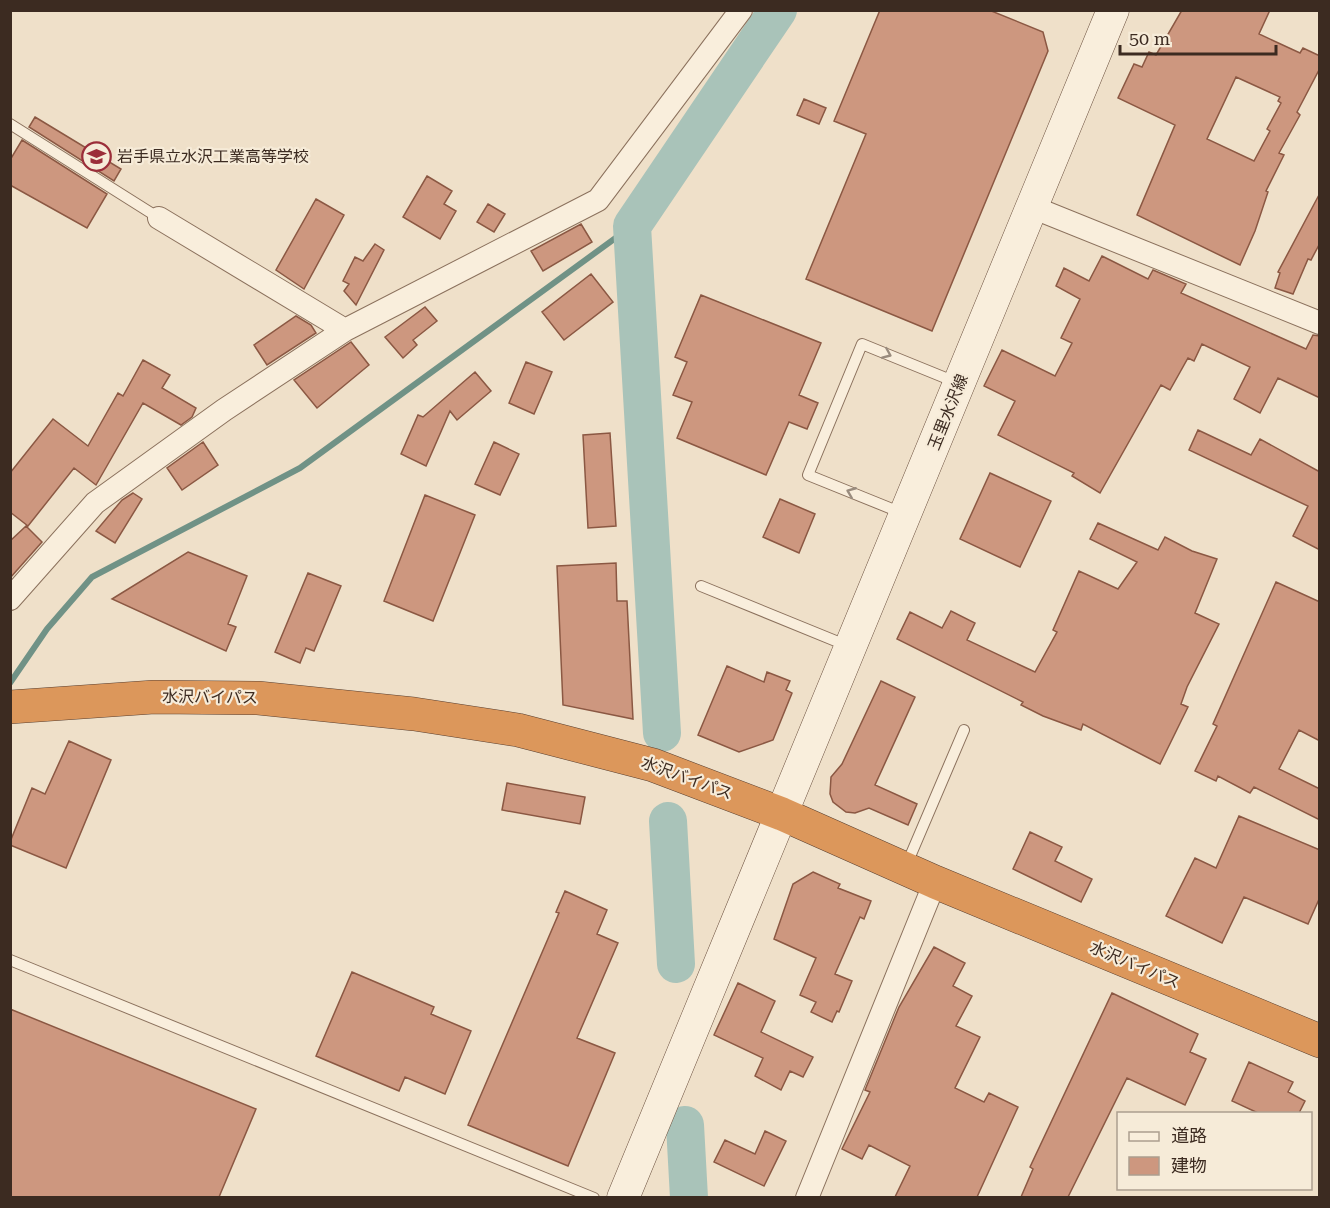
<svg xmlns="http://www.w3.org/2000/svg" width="1330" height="1208" font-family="'Roboto Serif','Noto Sans JP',serif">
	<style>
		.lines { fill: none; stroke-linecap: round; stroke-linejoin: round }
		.stream { stroke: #709286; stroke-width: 6 }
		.river { stroke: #a9c3b9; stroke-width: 38 }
		.building { fill: #cd977f; stroke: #8b5843; stroke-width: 1.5; fill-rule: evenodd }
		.lane-casing { stroke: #8b715d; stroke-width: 12 }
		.street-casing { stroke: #8b715d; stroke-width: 24 }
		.secondary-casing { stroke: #6d5240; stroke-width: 33 }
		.highway-casing { stroke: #5a4031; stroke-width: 34 }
		.lane { stroke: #f9eedc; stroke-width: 10 }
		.street { stroke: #f9eedc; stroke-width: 22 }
		.secondary { stroke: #f9eedc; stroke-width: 32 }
		.highway { stroke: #dc975b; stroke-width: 33 }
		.oneway { stroke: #9a8c7e }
		.labels { text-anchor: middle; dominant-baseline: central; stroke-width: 4.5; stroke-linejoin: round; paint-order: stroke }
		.poi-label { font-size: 16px; fill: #3c2b21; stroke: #f6ebd8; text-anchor: start }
		.street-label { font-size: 16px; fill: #3c2b21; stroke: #f6ebd8 }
	</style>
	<rect width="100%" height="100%" fill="#efe0c9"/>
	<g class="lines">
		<!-- stream -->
		<path class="stream" d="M10 683 47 629 92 577 300 468 632 226"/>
		<!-- river -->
		<path class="river" d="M662 733 632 226 778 10
			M668 821 676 964
			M685 1125 689 1198"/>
	</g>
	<!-- building -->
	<path class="building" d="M880 10H989L1043 32 1048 51 932 331 806 279 866 134 834 121Z
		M1182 10H1270L1259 34 1300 53 1303 48 1320 56V68L1297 112 1300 115 1279 153 1284 155 1266 191 1268 192 1255 231 1240 265 1137 215 1175 125 1118 98 1134 64 1142 67 1149 52 1156 55ZM1236 77 1280 97 1278 101 1281 103 1267 129 1270 131 1254 161 1207 139Z
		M804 99 826 108 819 124 797 115Z
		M35 117 121 169 114 181 29 127Z
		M22 140 107 194 87 228 10 185V160Z
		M427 176 452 191 444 204 456 211 440 239 403 217Z
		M1320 193V243L1311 260 1308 259 1293 294 1275 288 1280 273 1278 272Z
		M316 199 344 215 304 289 276 270Z
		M488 204 505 214 494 232 477 222Z
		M581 224 592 242 543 271 531 251Z
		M375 244 384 250 356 305 344 291 349 284 343 281 355 257 363 261Z
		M1102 256 1148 279 1153 270 1186 284 1181 293 1306 349 1313 335 1320 336V398L1278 378 1260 413 1234 399 1250 367 1202 344 1194 361 1188 358 1170 390 1161 385 1100 493 1072 476 1074 473 998 435 1015 401 984 386 1002 350 1055 376 1072 343 1061 338 1080 299 1056 286 1064 268 1089 281Z
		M591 274 613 302 564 340 542 312Z
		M701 295 821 343 799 395 818 403 807 429 789 422 766 475 677 438 692 402 673 395 687 362 675 357Z
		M425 307 437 321 413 340 417 345 403 358 385 337Z
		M296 316 311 325 316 333 267 365 254 345Z
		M351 342 369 365 317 408 294 380Z
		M143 360 170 375 162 388 196 408 192 417 181 425 143 403 96 485 74 468 28 526 10 512V473L53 419 88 446 118 393 123 396Z
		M526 362 552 372 534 414 509 403Z
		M475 372 491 391 457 420 450 411 426 466 401 454 418 415 423 417Z
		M1198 430 1251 455 1260 439 1320 472V550L1293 536 1308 506 1189 450Z
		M610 433 616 526 588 528 583 435Z
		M203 442 218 465 182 490 167 468Z
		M494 442 519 454 500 495 475 484Z
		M990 473 1051 501 1020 567 960 539Z
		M133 493 142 499 115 543 96 531 122 500Z
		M425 495 475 515 433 621 384 601Z
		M780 499 815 514 799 553 763 537Z
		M1098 523 1158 550 1165 537 1192 551 1217 559 1195 613 1219 624 1187 687 1181 704 1188 707 1160 764 1083 724 1081 730 1043 716 1021 705 1023 702 897 639 910 612 942 628 951 611 975 623 967 640 1035 672 1057 632 1053 630 1079 571 1118 589 1137 562 1090 539Z
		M26 526 42 542 10 578V541Z
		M188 552 247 576 228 624 236 627 226 651 112 599Z
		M616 563 617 601H627L633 719 563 705 557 566Z
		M308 573 341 586 314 651 306 648 300 663 275 652Z
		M1276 582 1320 602V741L1299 730 1279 769 1320 789V820L1254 787 1250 793 1218 776 1216 781 1195 771 1217 726 1213 724Z
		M727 666 764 682 767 672 790 681 786 690 792 693 773 740 739 752 698 735Z
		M881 681 915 697 875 785 917 804 908 825 869 808 855 813 846 812 833 802 830 794 831 777 842 764Z
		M69 741 111 760 66 868 10 845V842L32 788 45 794Z
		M507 783 585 797 580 824 502 810Z
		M1239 816 1320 850V897L1308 924 1244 897 1222 943 1166 916 1195 858 1216 868Z
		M1030 832 1062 847 1055 861 1092 879 1081 902 1013 869Z
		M813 872 840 884 838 888 871 901 864 919 860 917 835 974 852 981 839 1012 837 1011 832 1022 811 1012 816 1002 800 995 816 958 774 939 793 884Z
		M565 891 607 910 597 934 618 943 577 1038 615 1053 568 1166 468 1125 559 913 556 912Z
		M934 947 965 963 953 986 972 996 956 1026 980 1037 955 1088 984 1102 989 1093 1018 1107 977 1197H895L910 1166 869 1145 862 1159 842 1149 870 1092 865 1090 899 1007Z
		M352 972 434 1007 431 1014 471 1031 445 1094 405 1077 399 1091 316 1056Z
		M738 983 775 1001 761 1032 813 1057 803 1077 790 1071 781 1090 755 1076 763 1058 714 1035Z
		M1112 993 1198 1034 1190 1052 1206 1059 1185 1105 1127 1078 1068 1197H1021L1033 1169 1030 1167Z
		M10 1009 256 1109 219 1197H10Z
		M1249 1062 1293 1082 1288 1092 1305 1101 1299 1113H1258L1232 1101Z
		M765 1131 786 1141 764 1186 714 1162 725 1140 755 1154Z"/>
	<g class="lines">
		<defs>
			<path id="lane" d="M10 124 159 218
				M902 513 808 475 862 344 958 383
				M701 586 848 646
				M906 866 964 730
				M10 960 594 1198"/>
			<path id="street" d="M1032 207 1320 323
				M159 218 345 330
				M10 599 95 503 224 410 345 330 598 200 741 10
				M807 1198 935 882"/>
			<path id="secondary" d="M623 1198 1113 10"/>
			<path id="highway" d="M10 707 154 697 258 698 414 714 518 730 653 765 782 814 935 882 1320 1041"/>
		</defs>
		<!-- lane casing -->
		<use href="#lane" class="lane-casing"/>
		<!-- street casing -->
		<use href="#street" class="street-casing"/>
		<!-- secondary casing -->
		<use href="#secondary" class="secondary-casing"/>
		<!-- highway casing -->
		<use href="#highway" class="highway-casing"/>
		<!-- lane -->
		<use href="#lane" class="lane"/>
		<!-- street -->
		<use href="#street" class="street"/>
		<!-- secondary -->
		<use href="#secondary" class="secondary"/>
		<!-- highway -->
		<use href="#highway" class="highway"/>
	</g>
	<!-- one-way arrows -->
	<defs><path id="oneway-chevron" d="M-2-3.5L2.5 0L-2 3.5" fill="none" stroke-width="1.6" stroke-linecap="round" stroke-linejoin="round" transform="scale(1.5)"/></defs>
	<g class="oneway">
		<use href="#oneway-chevron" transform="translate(887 354) rotate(23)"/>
		<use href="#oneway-chevron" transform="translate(851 492) rotate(-158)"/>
	</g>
	<!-- icons -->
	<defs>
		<symbol id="school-ring" viewBox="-11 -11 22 22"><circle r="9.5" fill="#f6ebd8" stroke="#9b2d39" stroke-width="1.5"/><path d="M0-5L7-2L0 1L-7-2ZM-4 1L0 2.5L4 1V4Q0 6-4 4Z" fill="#9b2d39"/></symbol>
	</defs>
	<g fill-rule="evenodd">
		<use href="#school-ring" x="80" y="140" width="33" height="33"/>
	</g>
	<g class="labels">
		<!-- poi labels -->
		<g class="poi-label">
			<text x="117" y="156">岩手県立水沢工業高等学校</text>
		</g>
		<!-- street labels -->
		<g class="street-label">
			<text transform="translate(948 412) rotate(-68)">玉里水沢線</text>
			<text transform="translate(210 697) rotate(1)">水沢バイパス</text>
			<text transform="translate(687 778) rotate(20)">水沢バイパス</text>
			<text transform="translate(1135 965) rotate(23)">水沢バイパス</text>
		</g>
	</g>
	<!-- border -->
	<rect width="1330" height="1208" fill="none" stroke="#3c2b21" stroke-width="24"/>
	<!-- legend -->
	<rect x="1117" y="1112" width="195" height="78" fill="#f6ebd8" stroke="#ac9e8f" stroke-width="1.5"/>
	<rect x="1129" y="1132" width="30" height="9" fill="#f9eedc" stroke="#ac9e8f" stroke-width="1.5"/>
	<text x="1171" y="1142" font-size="18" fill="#3c2b21">道路</text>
	<rect x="1129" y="1157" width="30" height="18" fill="#cd977f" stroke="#ac9e8f" stroke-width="1.5"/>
	<text x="1171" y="1172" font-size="18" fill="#3c2b21">建物</text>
	<!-- scale -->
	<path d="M1120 45v9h156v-9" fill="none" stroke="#3c2b21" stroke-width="3"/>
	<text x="1129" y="45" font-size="18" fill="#3c2b21" stroke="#f6ebd8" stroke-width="4.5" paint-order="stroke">50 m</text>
</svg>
